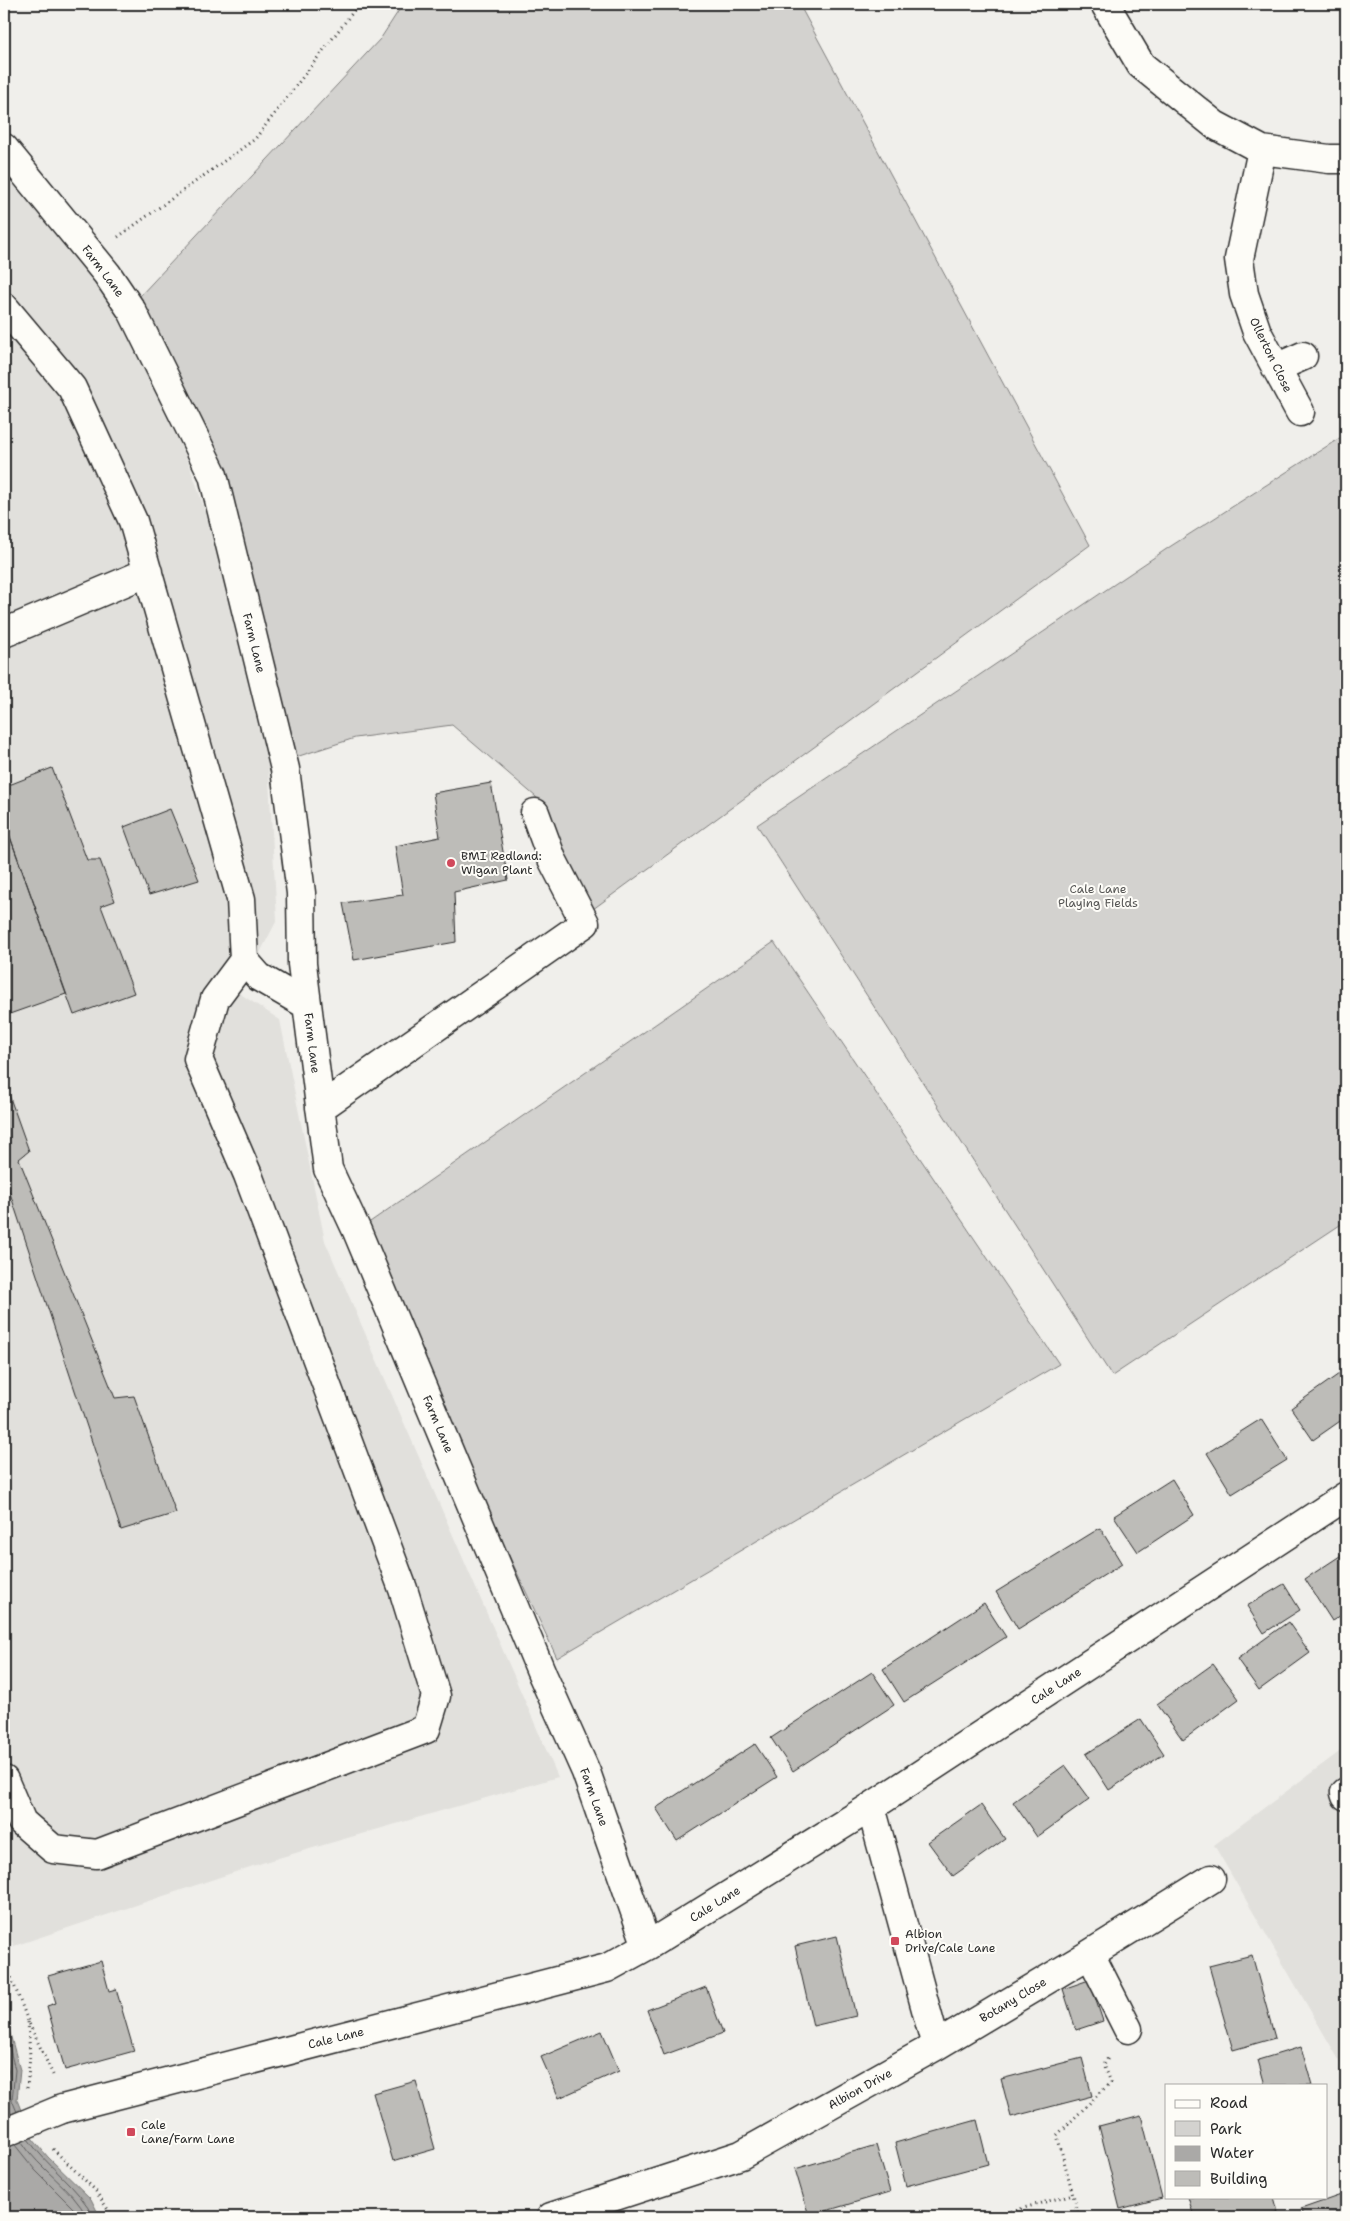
<svg xmlns="http://www.w3.org/2000/svg" width="1350" height="2221" font-family="'Shantell Sans',sans-serif">
	<style>
		.built { fill: #e1e0dc }
		.green { fill: #d3d2cf; stroke: #7f7e7d }
		.water { fill: #aaa9a7; stroke: #777775 }
		.lines { fill: none; stroke-linecap: round; stroke-linejoin: round }
		.shore { stroke: #5e5d5d; stroke-width: 1 }
		.building { fill: #bdbcb8; stroke: #2b2b2b }
		.minor-casing { stroke: #2b2b2b; stroke-width: 31 }
		.path { stroke: #2b2b2b; stroke-width: 3; stroke-dasharray: 1 4; stroke-linecap: butt }
		.minor { stroke: #fdfcf7; stroke-width: 28 }
		.minor-bridge-casing { stroke: #2b2b2b; stroke-width: 31; stroke-linecap: butt }
		.minor-bridge { stroke: #fdfcf7; stroke-width: 28 }
		.poi-dot { fill: #d1495b; stroke: #fdfcf7; stroke-width: 2 }
		.labels { text-anchor: middle; dominant-baseline: central; stroke-width: 4; stroke-linejoin: round; paint-order: stroke }
		.street-label { font-size: 12px; fill: #2b2b2b; stroke: #fdfcf7 }
		.poi-label { font-size: 12px; fill: #2b2b2b; stroke: #fdfcf7; text-anchor: start }
		.park-label { font-size: 12px; fill: #555554; stroke: #fdfcf7 }
	</style>
	<rect width="100%" height="100%" fill="#f0efeb"/>
	<filter id="ink" filterUnits="userSpaceOnUse"><feTurbulence type="fractalNoise" baseFrequency=".02" numOctaves="2"/><feDisplacementMap in="SourceGraphic" scale="10" xChannelSelector="R" yChannelSelector="G"/><feConvolveMatrix kernelMatrix="1 2 1 2 8 2 1 2 1" color-interpolation-filters="sRGB"/></filter>
	<g filter="url(#ink)">
		<!-- built -->
		<path class="built" d="M4 170 97 278 146 366 189 463 237 605 268 762 277 920 239 993 280 1020 325 1241 558 1777 268 1861 14 1946 4 1925Z
			M1346 1747V2072L1214 1845Z"/>
		<!-- green -->
		<path class="green" d="M403 4H799L1090 545 589 912 536 797 452 725 355 738 296 757 220 461 139 297 381 38Z
			M1346 434V1221L1112 1376 757 825 1171 546Z
			M774 942 1059 1364 557 1658 357 1231Z"/>
		<!-- water -->
		<path class="water" d="M4 2012 20 2070 17 2100 32 2138 48 2157 91 2199 100 2217H4Z"/>
		<g class="lines">
			<!-- shore -->
			<path class="shore" d="M4 2026 15 2070 12 2100 17 2112
				M4 2051 8 2071 6 2102 11 2114
				M28 2139C48 2168 78 2186 94 2217
				M22 2142C39 2170 72 2187 87 2217
				M15 2145 35 2170 75 2210 79 2217"/>
		</g>
		<!-- building -->
		<path class="building" d="M52 768 87 860H100L115 901 101 906 134 993 74 1015 4 820V787Z
			M491 783 508 880 454 892 456 942 354 960 343 903 403 895 395 846 440 837 433 793Z
			M170 809 199 880 149 895 124 827Z
			M4 820 66 994 4 1016Z
			M4 1081 29 1151 19 1159 115 1398 134 1396 176 1513 121 1530 4 1175Z
			M1346 1369V1417L1313 1440 1291 1408Z
			M1261 1419 1287 1460 1232 1494 1207 1453Z
			M1172 1479 1194 1515 1138 1552 1114 1516Z
			M1100 1528 1122 1564 1018 1629 996 1592Z
			M1346 1552V1612L1332 1621 1305 1579Z
			M1284 1584 1300 1610 1264 1633 1247 1606Z
			M984 1603 1006 1637 904 1702 883 1669Z
			M1288 1622 1310 1653 1259 1690 1237 1659Z
			M1213 1664 1239 1699 1183 1740 1157 1704Z
			M872 1672 894 1705 793 1771 771 1738Z
			M1141 1719 1164 1754 1109 1790 1086 1754Z
			M755 1744 777 1777 677 1841 656 1808Z
			M1065 1765 1090 1799 1037 1837 1013 1802Z
			M981 1805 1005 1839 953 1876 928 1842Z
			M837 1936 856 2016 813 2026 795 1946Z
			M1252 1955 1275 2038 1233 2050 1209 1966Z
			M101 1961 109 1991 116 1989 134 2051 65 2070 47 2006 56 2003 48 1976Z
			M1089 1980 1103 2021 1076 2030 1063 1989Z
			M706 1987 723 2033 664 2055 647 2010Z
			M602 2031 619 2071 559 2098 541 2057Z
			M1301 2047 1312 2085H1265L1258 2060Z
			M1082 2058 1092 2096 1011 2117 1001 2079Z
			M416 2081 435 2149 393 2161 373 2093Z
			M1141 2115 1162 2198 1120 2209 1099 2126Z
			M977 2120 988 2164 906 2186 895 2143Z
			M876 2145 890 2192 809 2216 795 2169Z
			M1341 2195 1346 2209V2217H1305L1301 2209Z
			M1188 2197H1274L1278 2212 1260 2217H1194Z
			M756 2213 757 2217H740Z"/>
		<g class="lines">
			<defs>
				<path id="minor" d="M1105 4 1141 65 1215 125 1262 150 1329 159H1346
					M4 148 107 274 132 311 213 475 285 769 301 893 302 964 328 1169 357 1231 543 1676 586 1772 647 1946
					M1262 150 1239 259 1244 294 1257 332 1300 412
					M4 307 72 388 133 521 241 899 244 960 215 999 198 1059 248 1175 403 1589 436 1696 426 1729 97 1854 53 1849 22 1822 4 1780
					M1276 368 1303 356
					M4 633 148 572
					M244 960 259 977 307 1005
					M320 1108 585 923 552 859 535 813
					M1346 1792 1345 1793 1346 1796
					M1090 1954 1211 1879
					M936 2046 1090 1954 1128 2029
					M62 2109 607 1968 647 1946 871 1807 1346 1496
					M551 2217 741 2155 936 2046 871 1807"/>
			</defs>
			<!-- minor casing -->
			<use href="#minor" class="minor-casing"/>
			<!-- path -->
			<path class="path" d="M118 237 255 139 359 4
				M4 1959 28 2021 54 2077
				M27 2088 30 2057 28 2021
				M53 2149 95 2190 113 2217
				M992 2217 1073 2194
				M1079 2217 1057 2135 1111 2082 1104 2065 1109 2056"/>
			<!-- minor -->
			<use href="#minor" class="minor"/>
			<defs>
				<path id="minor-bridge" d="M4 2133 62 2109"/>
			</defs>
			<!-- minor-bridge casing -->
			<use href="#minor-bridge" class="minor-bridge-casing"/>
			<!-- minor-bridge -->
			<use href="#minor-bridge" class="minor-bridge"/>
		</g>
	</g>
	<!-- markers -->
	<g class="poi-dot">
		<circle cx="451" cy="863" r="5"/>
		<rect x="890" y="1936" width="10" height="10" rx="2.5"/>
		<rect x="126" y="2127" width="10" height="10" rx="2.5"/>
	</g>
	<g class="labels">
		<!-- street labels -->
		<g class="street-label">
			<text transform="translate(103 271) rotate(53)">Farm Lane</text>
			<text transform="translate(1271 355) rotate(64)">Ollerton Close</text>
			<text transform="translate(254 643) rotate(76)">Farm Lane</text>
			<text transform="translate(312 1043) rotate(83)">Farm Lane</text>
			<text transform="translate(438 1424) rotate(67)">Farm Lane</text>
			<text transform="translate(1056 1686) rotate(-33)">Cale Lane</text>
			<text transform="translate(594 1797) rotate(70)">Farm Lane</text>
			<text transform="translate(715 1904) rotate(-32)">Cale Lane</text>
			<text transform="translate(1013 2000) rotate(-31)">Botany Close</text>
			<text transform="translate(336 2038) rotate(-14)">Cale Lane</text>
			<text transform="translate(860 2089) rotate(-29)">Albion Drive</text>
		</g>
		<!-- poi labels -->
		<g class="poi-label">
			<text x="461" y="856">BMI Redland:<tspan x="461" dy="14">Wigan Plant</tspan></text>
			<text x="905" y="1934">Albion<tspan x="905" dy="14">Drive/Cale Lane</tspan></text>
			<text x="141" y="2125">Cale<tspan x="141" dy="14">Lane/Farm Lane</tspan></text>
		</g>
		<!-- park labels -->
		<g class="park-label">
			<text x="1098" y="889">Cale Lane<tspan x="1098" dy="14">Playing Fields</tspan></text>
		</g>
	</g>
	<!-- margin -->
	<rect width="1350" height="2221" fill="none" stroke="#fdfcf7" stroke-width="20"/>
	<rect x="10" y="10" width="1330" height="2201" fill="none" stroke="#2b2b2b" stroke-width="2" filter="url(#ink)"/>
	<!-- legend -->
	<rect x="1165" y="2084" width="162" height="115" fill="#fdfcf7" stroke="#a9a8a5"/>
	<rect x="1175" y="2100" width="25" height="8" fill="#fdfcf7" stroke="#a9a8a5"/>
	<text x="1210" y="2108" font-size="15" fill="#2b2b2b">Road</text>
	<rect x="1175" y="2121" width="25" height="15" fill="#d3d2cf" stroke="#a9a8a5"/>
	<text x="1210" y="2134" font-size="15" fill="#2b2b2b">Park</text>
	<rect x="1175" y="2146" width="25" height="15" fill="#aaa9a7" stroke="#a9a8a5"/>
	<text x="1210" y="2158" font-size="15" fill="#2b2b2b">Water</text>
	<rect x="1175" y="2171" width="25" height="15" fill="#bdbcb8" stroke="#a9a8a5"/>
	<text x="1210" y="2184" font-size="15" fill="#2b2b2b">Building</text>
</svg>
